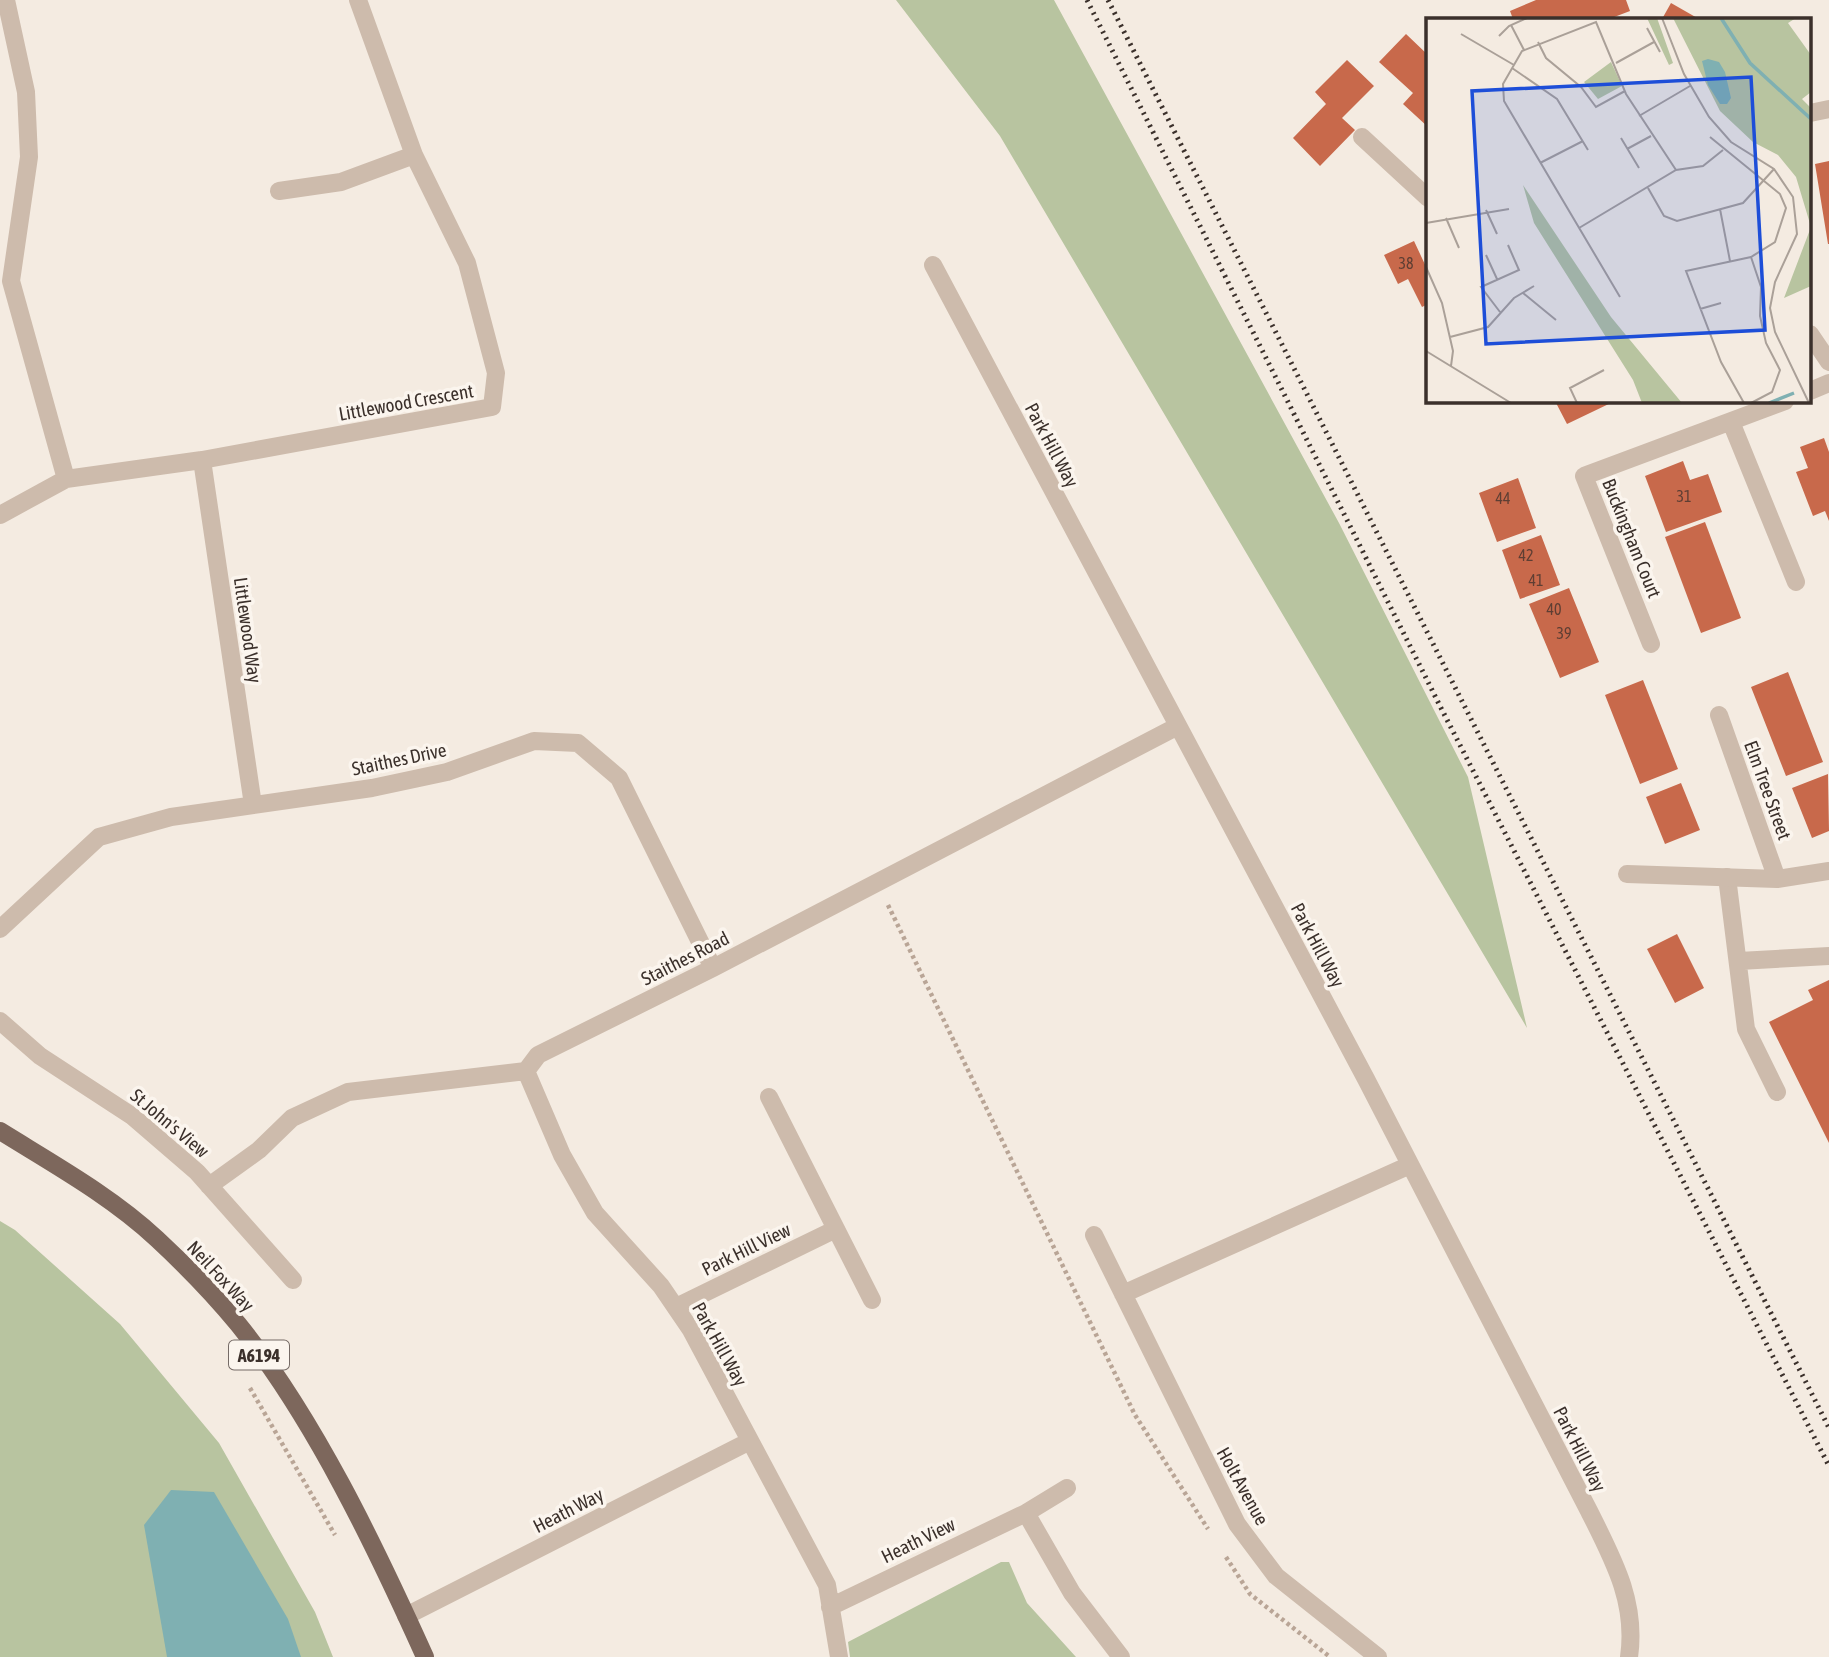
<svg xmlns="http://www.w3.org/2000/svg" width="1829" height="1657" font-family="'Asap Condensed',sans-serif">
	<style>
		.green { fill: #b8c4a0 }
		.water { fill: #7fb0b2 }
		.building { fill: #c8694b }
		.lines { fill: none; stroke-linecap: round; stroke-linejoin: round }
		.path { stroke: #b9a596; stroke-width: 4.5; stroke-dasharray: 3.5 3.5; stroke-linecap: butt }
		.service { stroke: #cdbbac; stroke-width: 18 }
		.minor { stroke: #cdbbac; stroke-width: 18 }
		.primary { stroke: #7d675c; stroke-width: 18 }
		.rail { stroke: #3b302b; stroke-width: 5; stroke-dasharray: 2 5; stroke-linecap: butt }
		.labels { text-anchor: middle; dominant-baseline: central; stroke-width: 7; stroke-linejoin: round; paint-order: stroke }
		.number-label { font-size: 16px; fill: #5e3e33 }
		.shield { fill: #fbf5ee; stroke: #756b66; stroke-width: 2 }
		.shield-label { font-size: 18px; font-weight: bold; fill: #3b302b }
		.street-label { font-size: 19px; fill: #3b302b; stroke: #fbf5ee }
		.inset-river { fill: none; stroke: #7fb0b2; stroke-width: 3.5 }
		.inset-road { fill: none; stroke: #aaa098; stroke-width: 2 }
		.view { fill: #1d4ed8; fill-opacity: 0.15; stroke: #1d4ed8; stroke-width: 3.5 }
		.inset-edge { fill: none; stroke: #3b302b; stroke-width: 3.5 }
	</style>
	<rect width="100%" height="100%" fill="#f4ebe1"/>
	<!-- green -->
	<path class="green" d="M896 0H1054L1339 523 1468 777 1527 1028 1000 136Z
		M0 1221 15 1230 120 1324 219 1443 315 1612 333 1657H0Z
		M1001 1562H1009L1027 1603 1076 1657H850L848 1642Z"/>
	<!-- water -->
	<path class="water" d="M171 1490 214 1492 288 1619 301 1657H167L144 1525Z"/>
	<!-- building -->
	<path class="building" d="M1536 0H1626L1630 11 1609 19H1513L1510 11Z
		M1671 3 1699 19H1662Z
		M1406 34 1428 55V127L1403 104 1413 93 1379 62Z
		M1347 60 1374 86 1342 118 1355 130 1320 166 1293 138 1326 104 1315 92Z
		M1829 161V244H1828L1815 164Z
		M1414 241 1428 271V304L1422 307 1408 279 1398 284 1384 255Z
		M1555 401H1615L1567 424Z
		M1824 438 1829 452V521L1825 511 1813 516 1796 472 1808 468 1800 447Z
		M1683 461 1690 480 1708 474 1722 512 1666 532 1645 476Z
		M1518 478 1536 528 1497 542 1479 493Z
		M1705 522 1741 618 1701 633 1665 537Z
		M1541 535 1560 585 1520 599 1502 550Z
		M1569 588 1599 662 1560 678 1529 604Z
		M1788 672 1823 762 1786 776 1751 687Z
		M1643 680 1678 769 1640 784 1605 695Z
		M1828 774 1829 831 1812 838 1792 788Z
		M1681 783 1700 830 1665 844 1646 797Z
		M1677 934 1704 988 1675 1003 1647 949Z
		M1829 980V1143L1769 1022 1813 1000 1808 990Z"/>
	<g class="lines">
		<!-- path -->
		<path class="path" d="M888 905 1135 1415 1208 1529
			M250 1388 335 1535
			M1226 1557 1250 1594 1330 1657"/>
		<!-- service -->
		<path class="service" d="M1727 877 1746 1029 1777 1092
			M1739 961 1829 956"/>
		<!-- minor -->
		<path class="minor" d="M6 0 26 92 29 157 11 281 66 479
			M1810 113 1829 109
			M1362 137 1428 198
			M279 191 341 182 414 155
			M933 265 1366 1079 1589 1511C1613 1559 1637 1602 1629 1657
			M1810 334 1829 362
			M1810 391 1829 383
			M1731 422 1796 582
			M202 460 253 805
			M0 515 66 479 202 460 492 407 496 373 467 263 414 155 358 0
			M1651 644 1584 476 1785 401
			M1719 715 1777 879
			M1627 874 1777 879 1829 871
			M0 929 99 837 171 817 372 788 447 772 534 741 578 743 619 778 713 968
			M0 1021 40 1056 132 1116 197 1172 293 1280
			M526 1071 562 1155 595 1213 661 1286 691 1330 827 1585 839 1657
			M769 1097 872 1300
			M209 1186 259 1150 292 1118 348 1092 526 1071 538 1055 713 968 1178 726
			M1094 1235 1237 1524 1276 1576 1378 1657
			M1123 1294 1410 1165
			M676 1307 836 1229
			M1026 1513 1067 1488
			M830 1607 1026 1513 1072 1593 1121 1657
			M406 1616 748 1442"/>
		<!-- primary -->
		<path class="primary" d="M0 1131C53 1164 111 1196 157 1239 185 1265 214 1295 238 1324 313 1416 376 1548 425 1657"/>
		<!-- rail -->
		<path class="rail" d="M1087 0 1441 708 1829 1466
			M1108 0 1829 1428"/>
	</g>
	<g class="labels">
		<!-- number labels -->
		<g class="number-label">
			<text x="1406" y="263">38</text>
			<text x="1684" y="496">31</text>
			<text x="1503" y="498">44</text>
			<text x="1526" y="555">42</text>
			<text x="1536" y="580">41</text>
			<text x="1554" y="609">40</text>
			<text x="1564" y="633">39</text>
		</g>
		<!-- shield labels -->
		<rect class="shield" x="229" y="1340.5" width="60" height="29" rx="5"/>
		<g class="shield-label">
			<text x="259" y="1355">A6194</text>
		</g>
		<!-- street labels -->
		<g class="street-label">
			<text transform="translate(406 402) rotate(-10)">Littlewood Crescent</text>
			<text transform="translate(1052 445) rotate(62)">Park Hill Way</text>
			<text transform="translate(1632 538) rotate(68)">Buckingham Court</text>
			<text transform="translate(248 630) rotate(82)">Littlewood Way</text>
			<text transform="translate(399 759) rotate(-12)">Staithes Drive</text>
			<text transform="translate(1768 790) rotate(70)">Elm Tree Street</text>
			<text transform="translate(1318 945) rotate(62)">Park Hill Way</text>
			<text transform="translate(685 958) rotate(-27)">Staithes Road</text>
			<text transform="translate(170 1123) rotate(40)">St John's View</text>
			<text transform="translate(746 1249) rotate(-26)">Park Hill View</text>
			<text transform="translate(221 1276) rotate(47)">Neil Fox Way</text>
			<text transform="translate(720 1344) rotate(61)">Park Hill Way</text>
			<text transform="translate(1580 1449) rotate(63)">Park Hill Way</text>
			<text transform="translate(1243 1486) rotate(61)">Holt Avenue</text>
			<text transform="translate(568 1510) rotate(-27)">Heath Way</text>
			<text transform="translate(918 1540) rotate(-26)">Heath View</text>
		</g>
	</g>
	<!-- overview -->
	<g transform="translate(1426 18)">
		<rect width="385" height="385" fill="#f4ebe1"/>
		<path d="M221 0H231L247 45 243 47ZM247 0H370L362 5 385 37V74L376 81 385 90V268L358 280 385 209 370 159 352 137 327 124 294 93ZM185 44 196 68 172 81 158 64ZM97 167 185 299 256 385H216L207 362 108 205Z" fill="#b8c4a0"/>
		<path d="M282 41 293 44 299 54 305 80 301 86H294L282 67 276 43Z" fill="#7fb0b2"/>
		<path class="inset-river" d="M295 0 324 45 385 101M343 385 368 375"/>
		<path class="inset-road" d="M236 0 258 56 283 99 305 124 348 151 367 179 371 216 349 264 344 290 349 314 383 385M85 7 98 32M221 10 234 34M35 16 88 47M73 18 83 8 101 0M112 24 120 40 155 69 170 89 199 73M190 45 228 24M86 50 131 81 162 132M213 98 264 68M284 119 354 176 360 190 349 224 325 239 260 253 295 344 318 385M195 120 213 150M201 131 225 118M114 145 157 123M222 170 238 198 251 203 317 185 348 151M294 191 304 243M60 192 71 216M20 200 33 230M0 205 83 191M153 210 250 152 277 148 297 132M60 237 71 261M325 239 335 269 334 298 340 325 354 352 346 374 325 385M0 249 16 285 27 333 25 348M97 275 130 302M194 279 78 83 77 66 96 33 170 4 200 76 250 152M274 291 295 285M74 294 55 269 93 252 82 227M24 319 62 309 88 280 108 268M0 333 85 385M151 385 144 370 178 352"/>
		<path class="view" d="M325 59 339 312 60 326 46 73Z"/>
		<rect width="385" height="385" class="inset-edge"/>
	</g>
</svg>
